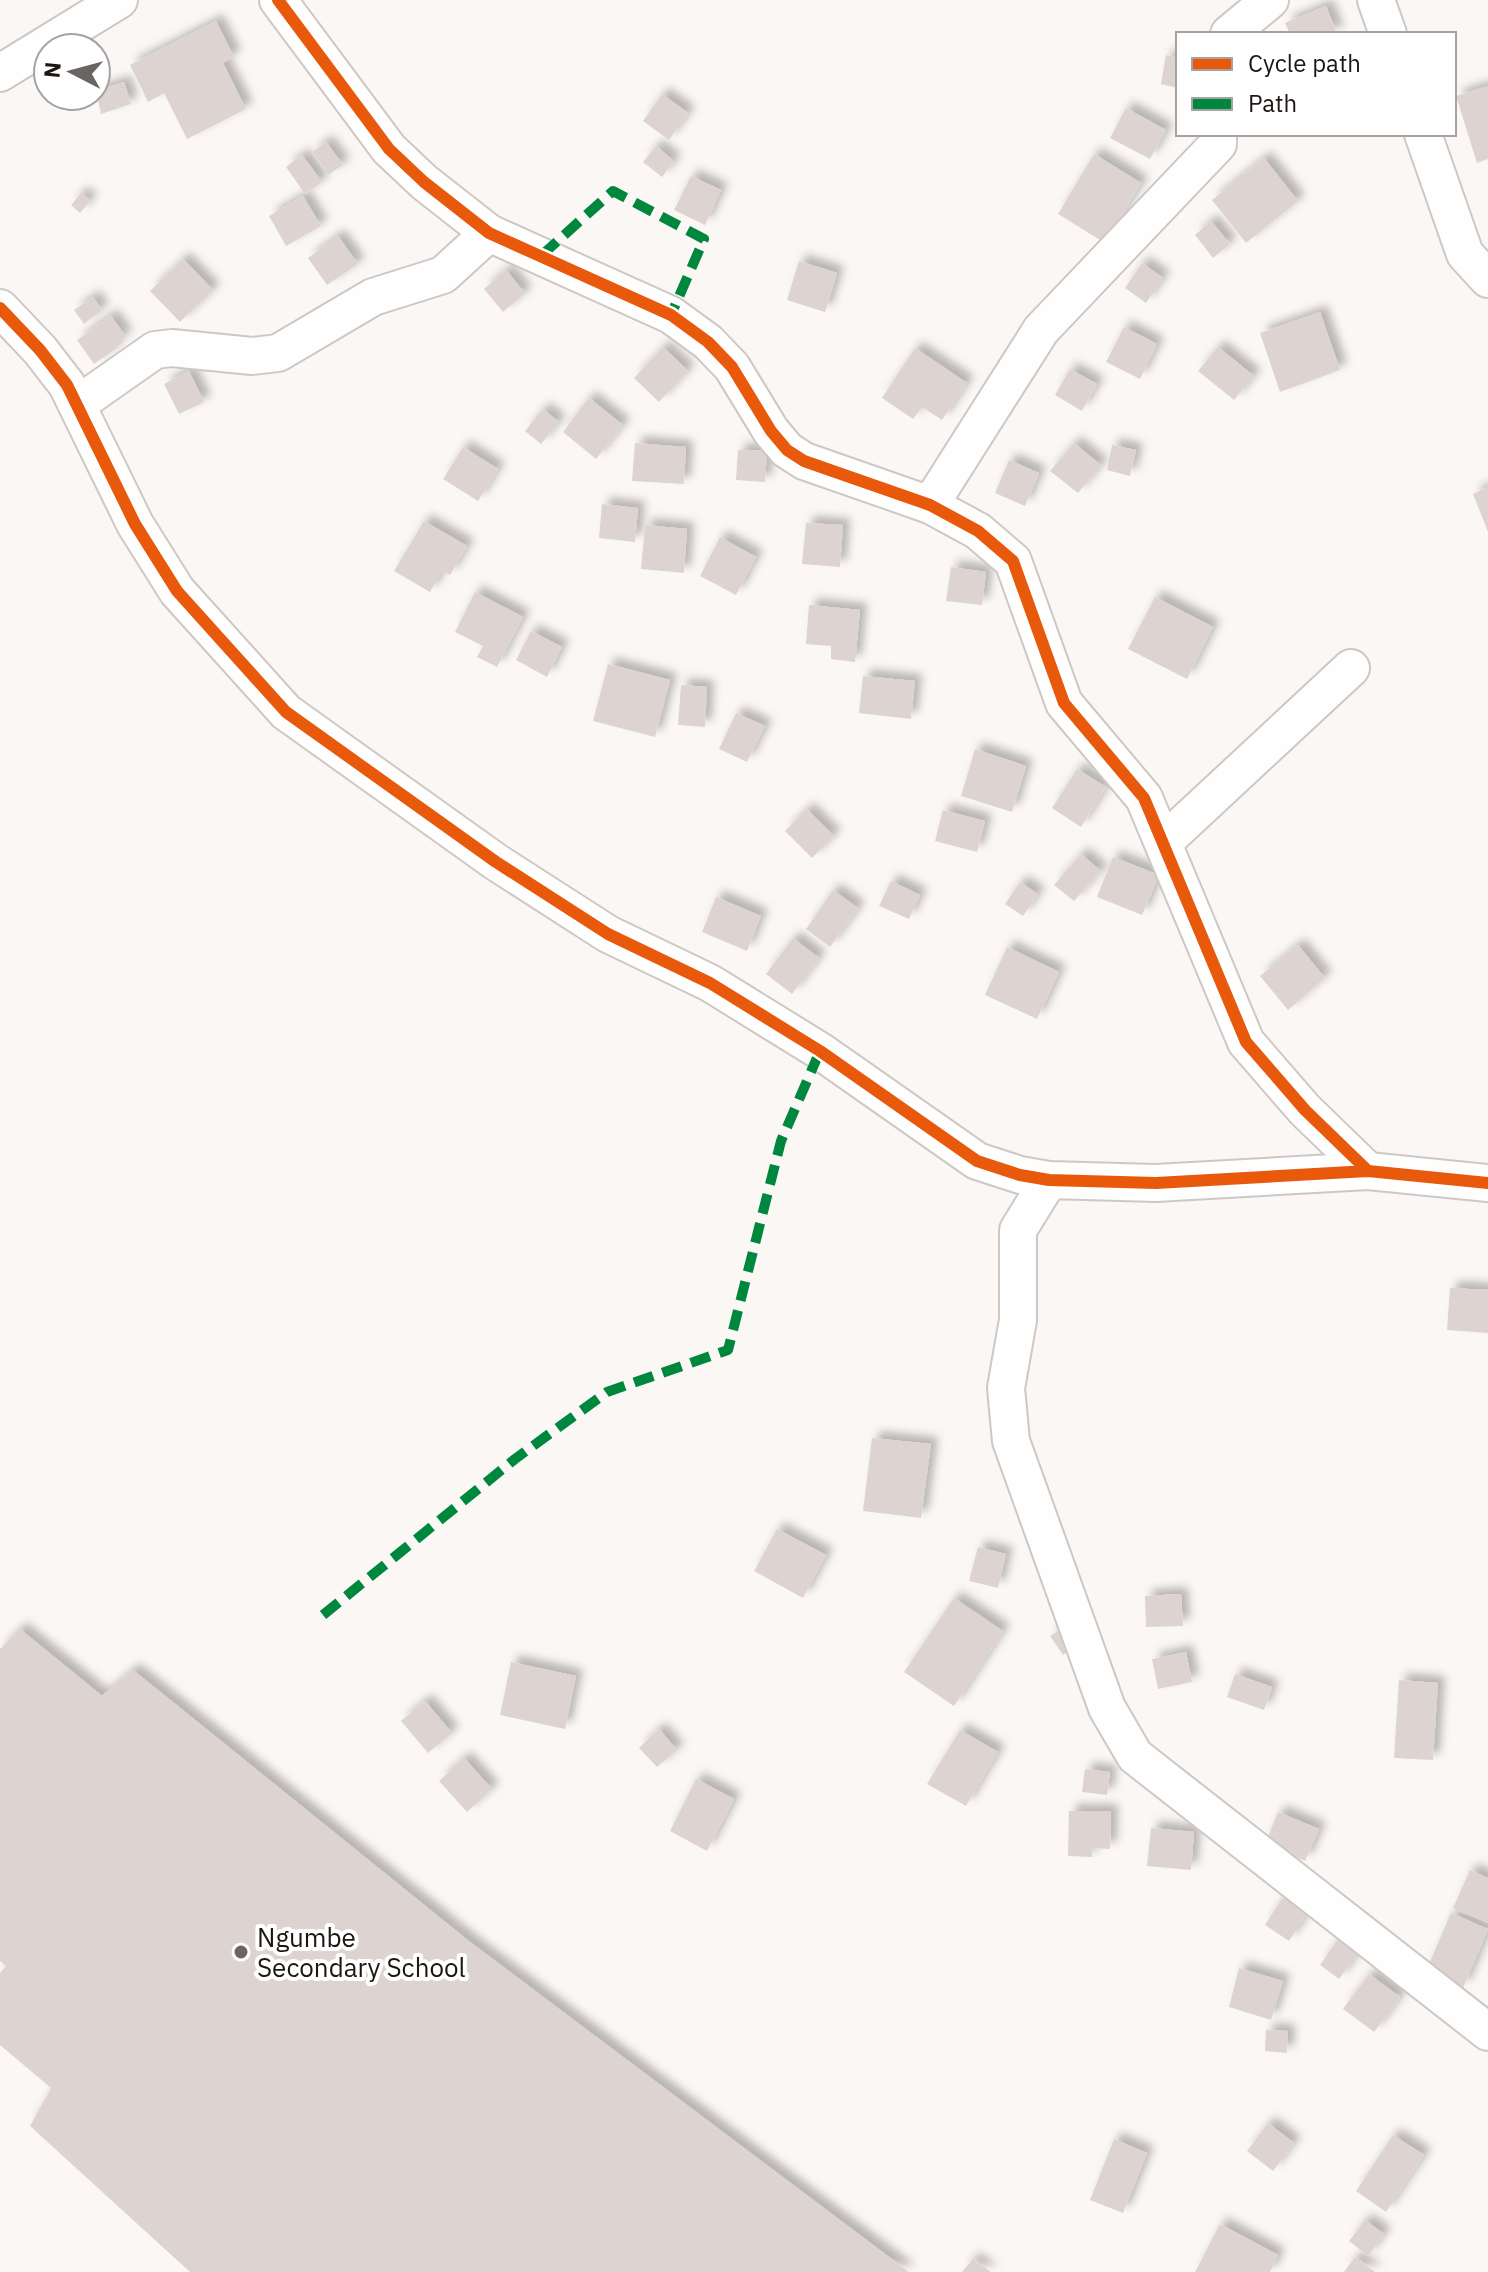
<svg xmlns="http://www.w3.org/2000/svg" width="1488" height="2272" font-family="'IBM Plex Sans',sans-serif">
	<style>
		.building { fill: #ddd4d2; filter: url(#shadow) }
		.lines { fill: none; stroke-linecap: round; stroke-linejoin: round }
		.street-casing { stroke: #cec8c5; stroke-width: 40 }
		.street { stroke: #fefefe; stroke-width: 36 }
		.quiet { stroke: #00873e; stroke-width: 10; stroke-dasharray: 20 10; stroke-linecap: butt }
		.cycleway-casing { stroke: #fff; stroke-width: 17 }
		.cycleway { stroke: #e8590c; stroke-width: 12 }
		.poi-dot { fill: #6b6562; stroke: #fff; stroke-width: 3 }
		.labels { text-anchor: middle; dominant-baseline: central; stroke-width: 8; stroke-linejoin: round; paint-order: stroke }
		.poi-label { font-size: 26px; fill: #1d1613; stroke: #fff; text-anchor: start }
	</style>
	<defs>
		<filter id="shadow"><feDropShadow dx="7" dy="-7" stdDeviation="4" flood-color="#0004"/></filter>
	</defs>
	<rect width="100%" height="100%" fill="#fbf7f5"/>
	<!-- building -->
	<path class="building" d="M1326 6 1337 34H1290L1285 23Z
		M216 21 234 57 223 63 246 109 187 139 164 93 148 102 130 65Z
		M1166 55 1178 58V88L1161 84Z
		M124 82 131 104 101 114 96 91Z
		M1488 86V159L1477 163 1456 96Z
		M662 94 688 113 669 140 643 121Z
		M1126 108 1166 130 1150 159 1110 138Z
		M326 142 343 165 328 175 312 152Z
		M656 146 674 161 662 177 643 162Z
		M1094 154 1141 183 1105 243 1058 214Z
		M302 155 322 182 305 194 286 167Z
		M1264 158 1298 201 1246 243 1212 200Z
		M691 176 721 190 705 225 674 210Z
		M81 193 90 201 80 213 71 205Z
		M303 196 321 226 286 246 269 216Z
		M1211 221 1230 244 1213 258 1195 235Z
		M338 236 358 264 327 285 308 258Z
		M183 259 213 290 180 322 150 291Z
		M799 261 837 273 825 312 787 300Z
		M1142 263 1163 278 1146 303 1125 288Z
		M506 270 525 293 503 312 484 289Z
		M93 297 102 310 84 324 74 310Z
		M1320 312 1340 370 1280 392 1260 333Z
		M111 316 126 337 114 344 117 348 94 364 77 340Z
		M1124 327 1157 344 1140 379 1106 362Z
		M663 347 688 371 659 402 634 378Z
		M1218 347 1254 376 1234 400 1198 371Z
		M915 348 967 383 942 420 922 407 913 419 882 398Z
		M1070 369 1097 384 1082 411 1055 395Z
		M189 371 204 402 179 414 164 384Z
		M589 398 623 425 596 459 563 432Z
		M543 409 559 422 541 444 525 431Z
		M635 443 686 447 684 484 632 481Z
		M1074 443 1101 465 1078 493 1050 471Z
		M1112 445 1136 450 1130 476 1107 470Z
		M463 447 498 469 478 501 443 479Z
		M738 450 767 451 765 482 736 480Z
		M1009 460 1039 473 1025 506 995 493Z
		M1488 487V532L1473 494Z
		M602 504 638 508 635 542 599 538Z
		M424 521 467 546 450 575 442 571 430 592 394 571Z
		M806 523 843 525 840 567 802 564Z
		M645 525 687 529 684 573 641 569Z
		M720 537 756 557 736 595 700 576Z
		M951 567 986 572 982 605 946 601Z
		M475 592 523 617 497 667 477 657 483 646 455 632Z
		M1155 597 1213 627 1187 679 1128 649Z
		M809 605 860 610 855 662 831 659V646L806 644Z
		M531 631 562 647 547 677 516 660Z
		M608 664 670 680 655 737 593 721Z
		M863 676 915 681 911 719 859 713Z
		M681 685 707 687 705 727 678 725Z
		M736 713 765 726 747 762 719 749Z
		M975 749 1026 766 1012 812 961 796Z
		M1077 769 1106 787 1081 827 1052 808Z
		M807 809 834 836 812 858 785 831Z
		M943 810 985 821 977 852 935 841Z
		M1081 854 1101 871 1074 901 1054 885Z
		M1113 857 1159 875 1142 915 1097 897Z
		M891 881 920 895 909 919 879 906Z
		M1020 882 1038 894 1023 916 1005 904Z
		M833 890 858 908 830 947 806 929Z
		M716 897 761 916 747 951 702 932Z
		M793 938 819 958 792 994 766 974Z
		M1298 945 1325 978 1288 1010 1260 976Z
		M1007 947 1059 972 1037 1019 985 995Z
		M1450 1288 1488 1290V1333L1447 1330Z
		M872 1438 931 1444 921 1518 863 1511Z
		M777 1529 826 1555 803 1598 754 1571Z
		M978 1547 1006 1554 998 1588 969 1581Z
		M1181 1594 1183 1626 1146 1627 1145 1596Z
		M954 1598 1003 1631 954 1706 904 1672Z
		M1069 1623 1082 1641 1063 1655 1050 1636Z
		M20 1629 102 1696 133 1670 470 1942 909 2272H190L30 2126 51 2088 0 2045V1973L6 1966 0 1961V1649Z
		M1186 1652 1192 1682 1158 1689 1152 1659Z
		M511 1662 576 1676 565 1729 500 1715Z
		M1235 1674 1272 1687 1264 1710 1227 1697Z
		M1399 1680 1438 1683 1433 1760 1394 1758Z
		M425 1701 452 1733 428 1753 401 1721Z
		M659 1729 677 1750 657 1767 639 1748Z
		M960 1730 998 1752 966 1806 927 1784Z
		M464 1758 492 1789 467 1812 439 1781Z
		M1085 1769 1110 1772 1107 1795 1082 1792Z
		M696 1779 734 1799 707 1851 670 1831Z
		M1069 1811H1111L1110 1849 1092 1848V1857L1068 1856Z
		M1278 1812 1319 1829 1305 1861 1265 1844Z
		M1151 1828 1194 1832 1191 1870 1147 1866Z
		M1470 1870 1488 1878V1923L1453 1908Z
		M1282 1898 1306 1914 1289 1941 1265 1925Z
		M1451 1913 1488 1929 1463 1988 1426 1971Z
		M1337 1940 1357 1954 1339 1979 1320 1965Z
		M1239 1968 1283 1981 1271 2020 1229 2007Z
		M1369 1974 1400 1997 1374 2032 1343 2009Z
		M1266 2030 1288 2031 1287 2053 1265 2051Z
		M1268 2123 1294 2143 1273 2171 1247 2151Z
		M1393 2135 1424 2155 1386 2212 1356 2191Z
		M1114 2139 1147 2153 1123 2213 1090 2200Z
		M1365 2220 1384 2234 1368 2256 1349 2241Z
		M1220 2224 1278 2255 1270 2272H1195Z
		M1355 2257 1375 2272H1344Z
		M973 2259 991 2272H962Z"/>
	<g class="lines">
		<defs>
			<path id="street" d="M278 0 389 149 424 182 489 233 671 315 708 342 732 367 771 431 787 450 804 461 930 505 978 531 1013 561 1064 703 1144 798 1246 1042 1305 1110 1368 1171
				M1376 0 1388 34
				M1229 34 1270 0
				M0 73 119 0
				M1423 134 1465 254 1488 279
				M0 308 40 350 67 385 135 524 177 591 286 712 496 862 608 934 710 983 820 1051 977 1161 1020 1175 1049 1180 1156 1183 1368 1171 1488 1183
				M78 404 155 350 172 348 252 356 278 353 373 297 443 275 489 233
				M930 505 1041 330 1218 144V134
				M1165 841 1351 668
				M1049 1180 1018 1230V1320L1006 1388 1011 1441 1107 1708 1135 1756 1488 2032"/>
		</defs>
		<!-- street casing -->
		<use href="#street" class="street-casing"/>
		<!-- street -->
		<use href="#street" class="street"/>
		<!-- quiet -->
		<path class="quiet" d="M542 255 613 191 704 239 671 315
			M323 1615 515 1459 607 1392 728 1350 781 1141 820 1051"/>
		<defs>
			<path id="cycleway" d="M278 0 389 149 424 182 489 233 671 315 708 342 732 367 771 431 787 450 804 461 930 505 978 531 1013 561 1064 703 1144 798 1246 1042 1305 1110 1368 1171
				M0 308 40 350 67 385 135 524 177 591 286 712 496 862 608 934 710 983 820 1051 977 1161 1020 1175 1049 1180 1156 1183 1368 1171 1488 1183"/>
		</defs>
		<!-- cycleway casing -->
		<use href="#cycleway" class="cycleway-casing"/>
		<!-- cycleway -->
		<use href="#cycleway" class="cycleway"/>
	</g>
	<!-- markers -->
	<circle class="poi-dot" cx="241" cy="1952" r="8"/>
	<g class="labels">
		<!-- poi labels -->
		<g class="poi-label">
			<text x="257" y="1937">Ngumbe<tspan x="257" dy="30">Secondary School</tspan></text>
		</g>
	</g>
	<!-- legend -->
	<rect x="1176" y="32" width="280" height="104" fill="#ffffff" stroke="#a5a2a1" stroke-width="2"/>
	<rect x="1192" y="58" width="40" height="12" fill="#e8590c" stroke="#a5a2a1" stroke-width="2"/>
	<text x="1248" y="72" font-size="24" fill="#1d1613">Cycle path</text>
	<rect x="1192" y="98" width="40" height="12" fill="#00873e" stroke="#a5a2a1" stroke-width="2"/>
	<text x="1248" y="112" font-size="24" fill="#1d1613">Path</text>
	<!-- north arrow -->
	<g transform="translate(72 72) rotate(276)"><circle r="38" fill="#ffffff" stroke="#a5a2a1" stroke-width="2"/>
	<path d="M0-6L14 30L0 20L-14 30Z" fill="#6b6562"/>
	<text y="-12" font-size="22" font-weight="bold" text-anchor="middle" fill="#1d1613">N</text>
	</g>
</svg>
